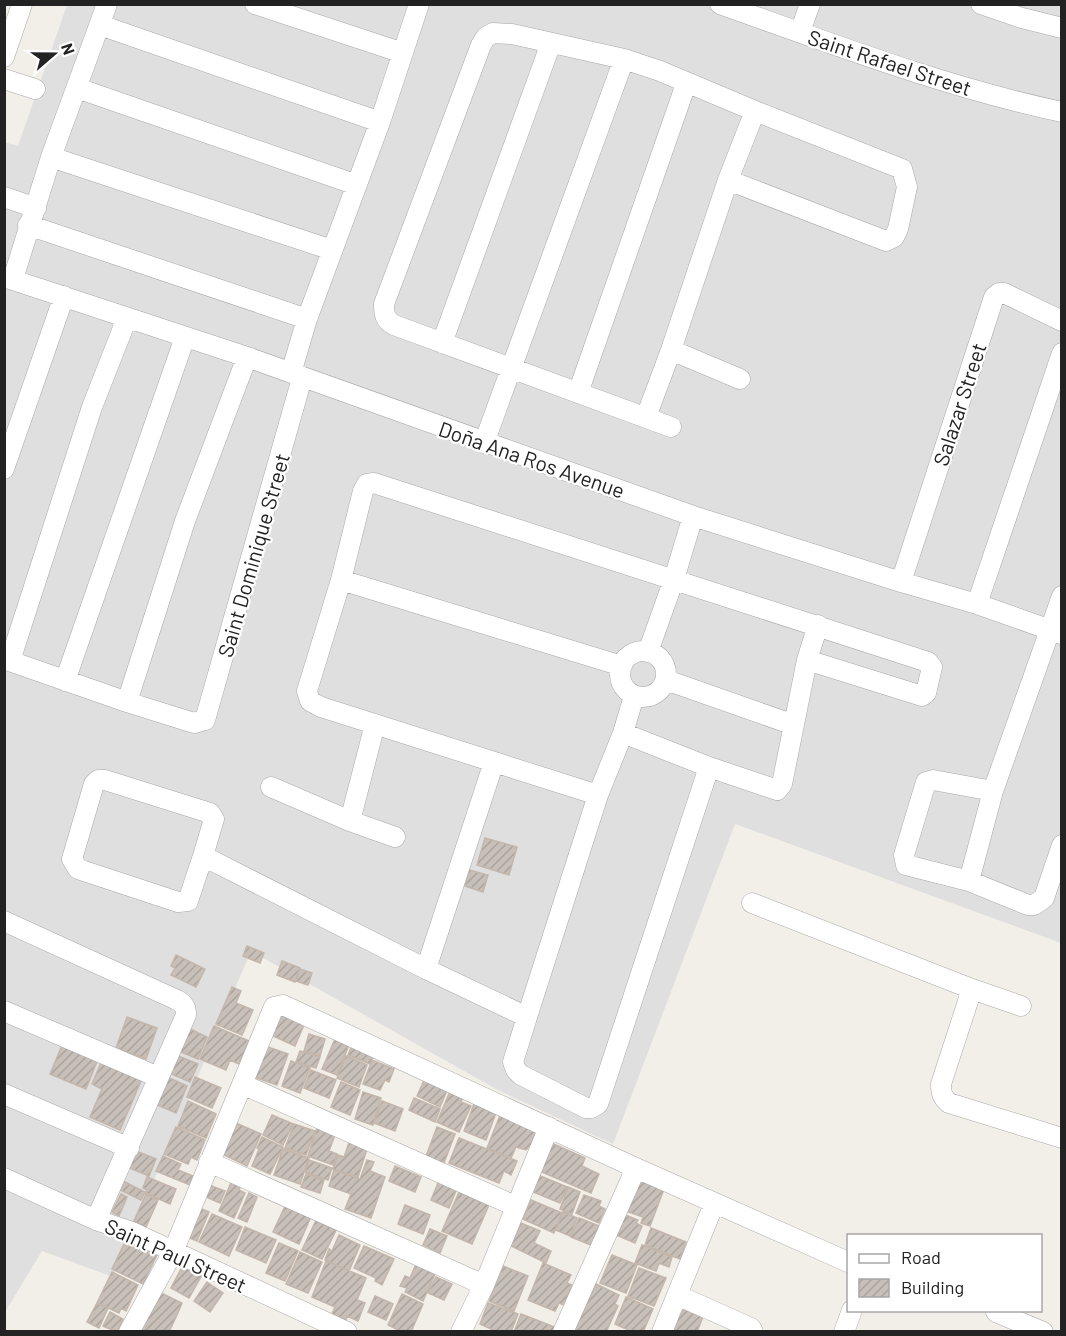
<svg xmlns="http://www.w3.org/2000/svg" width="1066" height="1336" font-family="Barlow,sans-serif">
	<style>
		.residential { fill: #e0dfdf }
		.building { fill: url(#building-hatch); stroke: #c4b6ab; stroke-width: 1.5 }
		.lines { fill: none; stroke-linecap: round; stroke-linejoin: round }
		.minor-casing { stroke: #a9a9a9; stroke-width: 21 }
		.minor { stroke: #fff; stroke-width: 20 }
		.labels { text-anchor: middle; dominant-baseline: central; stroke-width: 4.5; stroke-linejoin: round; paint-order: stroke }
		.street-label { font-size: 21px; fill: #222; stroke: #fff }
	</style>
	<defs>
		<pattern id="building-hatch" width="6" height="6" patternUnits="userSpaceOnUse" patternTransform="scale(1.5)"><rect width="6" height="6" fill="#c7bfb8"/><path d="M-1 1l2-2M0 6l6-6M5 7l2-2" fill="none" stroke="#aba49e"/></pattern>
	</defs>
	<rect width="100%" height="100%" fill="#f2efe9"/>
	<!-- residential -->
	<path class="residential" d="M67 5H1061V943L735 824 613 1144 496 1089 251 951 113 1277 42 1251 5 1312 4 142 18 146Z"/>
	<!-- building -->
	<path class="building" d="M485 838 517 847 509 875 477 865Z
		M469 870 488 875 483 892 465 886Z
		M247 946 264 953 260 963 243 956Z
		M176 955 205 969 196 987 171 975 175 968 171 966Z
		M282 961 300 968 295 982 277 975Z
		M300 969 312 973 308 985 296 981Z
		M232 987 241 991 236 1003 253 1010 242 1035 216 1024Z
		M278 1013 304 1025 295 1046 269 1034Z
		M127 1017 157 1028 146 1059 116 1048Z
		M184 1026 207 1037 198 1059 174 1049Z
		M214 1026 249 1041 239 1064 230 1060 226 1070 200 1059Z
		M309 1034 325 1039 320 1056 304 1051Z
		M65 1038 99 1056 86 1089 50 1074Z
		M335 1039 349 1045 337 1075 322 1069Z
		M352 1045 374 1054 370 1064 348 1055Z
		M265 1046 288 1054 277 1085 254 1077Z
		M300 1051 320 1057 316 1068 296 1062Z
		M173 1054 198 1064 190 1082 165 1071Z
		M104 1056 144 1074 120 1130 90 1117 102 1089 92 1084Z
		M346 1056 367 1065 359 1087 337 1078Z
		M372 1060 394 1069 389 1082 385 1080 380 1090 363 1084Z
		M291 1061 310 1068 300 1093 282 1086Z
		M311 1070 336 1080 329 1098 304 1088Z
		M165 1076 187 1086 176 1113 153 1103Z
		M426 1076 449 1086 440 1107 417 1096Z
		M195 1077 221 1088 212 1108 187 1097Z
		M341 1082 360 1090 350 1115 331 1107Z
		M451 1089 464 1094 461 1102 471 1106 459 1132 437 1122Z
		M363 1092 381 1098 373 1125 355 1119Z
		M414 1098 440 1109 435 1122 409 1110Z
		M188 1101 216 1114 206 1138 178 1126Z
		M382 1101 403 1109 395 1131 374 1123Z
		M475 1101 497 1110 486 1140 464 1131Z
		M501 1113 537 1128 532 1143 526 1150 516 1147 511 1158 487 1148Z
		M272 1115 293 1124 283 1145 263 1135Z
		M236 1123 261 1134 247 1166 222 1154Z
		M294 1124 315 1131 306 1155 285 1148Z
		M176 1127 205 1140 197 1160 191 1157 188 1164 164 1154Z
		M437 1127 455 1134 444 1163 426 1156Z
		M317 1128 335 1135 329 1151 337 1154 333 1165 308 1156Z
		M262 1137 283 1147 270 1174 252 1166 259 1149 257 1148Z
		M459 1138 517 1161 511 1175 504 1171 499 1183 449 1163Z
		M350 1140 368 1146 358 1177 333 1169 338 1155 344 1157Z
		M547 1141 585 1158 582 1166 599 1174 591 1193 535 1169Z
		M131 1149 156 1159 149 1176 125 1166Z
		M283 1149 309 1158 300 1184 274 1175Z
		M163 1156 181 1164 178 1170 193 1176 190 1185 156 1171Z
		M309 1160 332 1168 328 1180 305 1172Z
		M367 1160 374 1162 370 1171 385 1177 371 1218 345 1209 351 1194 329 1186 334 1170 360 1179Z
		M395 1166 421 1177 415 1192 389 1181Z
		M306 1174 324 1180 320 1193 301 1187Z
		M538 1175 567 1187 560 1203 531 1191Z
		M147 1177 176 1189 170 1204 146 1193 147 1190 143 1188Z
		M233 1178 242 1182 239 1190 245 1193 234 1218 219 1211Z
		M440 1178 458 1186 449 1208 431 1200Z
		M638 1179 664 1189 650 1226 641 1223 643 1217 626 1211Z
		M123 1181 145 1192 141 1200 114 1187Z
		M209 1185 225 1191 220 1203 204 1196Z
		M568 1187 580 1192 572 1214 560 1209Z
		M459 1192 489 1205 472 1244 442 1231Z
		M249 1193 257 1197 247 1222 238 1218Z
		M121 1194 127 1197 119 1216 112 1212Z
		M146 1194 158 1200 146 1227 134 1221Z
		M584 1195 601 1201 599 1206 605 1209 599 1223 576 1213Z
		M288 1200 313 1212 299 1244 273 1232Z
		M531 1200 562 1213 554 1233 523 1219Z
		M405 1205 430 1215 423 1234 398 1224Z
		M197 1207 209 1212 197 1241 185 1236Z
		M563 1212 577 1218 570 1236 556 1230Z
		M212 1214 242 1227 229 1256 199 1242Z
		M319 1214 339 1224 322 1259 302 1250Z
		M623 1214 638 1220 636 1223 642 1226 635 1243 614 1234Z
		M579 1218 599 1226 591 1245 571 1237Z
		M521 1223 540 1231 534 1243 551 1251 546 1263 511 1246Z
		M245 1227 276 1240 266 1263 236 1250Z
		M651 1228 686 1242 680 1259 645 1245Z
		M430 1229 447 1236 440 1253 423 1245Z
		M339 1235 360 1245 349 1271 325 1260 329 1249 332 1251Z
		M126 1240 157 1255 143 1284 112 1269Z
		M279 1243 298 1251 285 1281 266 1273Z
		M642 1245 672 1257 669 1267 659 1263 656 1271 635 1263Z
		M364 1246 394 1259 382 1285 375 1281 376 1278 354 1268Z
		M300 1252 322 1262 308 1293 286 1284Z
		M612 1255 637 1265 626 1293 600 1283Z
		M326 1261 366 1278 357 1300 365 1303 358 1321 347 1316 346 1320 332 1314 335 1307 312 1297Z
		M543 1263 571 1275 567 1283 572 1285 564 1305 559 1303 555 1311 528 1300Z
		M416 1264 436 1272 423 1301 405 1292 407 1288 400 1286 405 1276 410 1278Z
		M183 1265 202 1275 189 1298 171 1288Z
		M503 1266 528 1276 514 1311 489 1301Z
		M639 1268 666 1278 654 1306 628 1296Z
		M112 1272 138 1285 126 1311 121 1308 119 1313 97 1303Z
		M436 1277 452 1284 444 1300 428 1293Z
		M207 1282 223 1293 210 1312 194 1301Z
		M596 1284 619 1295 615 1304 618 1306 606 1332 574 1331Z
		M153 1289 182 1303 177 1315 169 1332H133Z
		M402 1294 423 1304 411 1332H402L388 1325Z
		M375 1296 393 1304 386 1320 368 1312Z
		M626 1297 653 1309 643 1332H633L615 1324Z
		M97 1303 108 1308 99 1328 87 1322Z
		M488 1303 518 1314 511 1332H498L480 1324Z
		M674 1306 704 1314 697 1332H674L665 1328Z
		M110 1312 123 1319 117 1332 103 1326Z
		M521 1314 557 1328 556 1332H514Z"/>
	<g class="lines">
		<defs>
			<path id="minor" d="M255 4 403 53
				M720 4C833 44 945 87 1062 112
				M981 4 1022 18 1062 28
				M100 25 380 122
				M800 32 810 4
				M4 57 22 4
				M4 79 35 89
				M77 88 357 185
				M51 157 332 250
				M4 197 36 208
				M28 225 307 319
				M4 277 247 357 693 516 901 582 977 604 1062 634
				M13 279 51 157 107 4
				M442 343 551 43
				M671 350 740 379
				M291 373 307 319 380 122 419 4
				M578 393 686 84
				M646 417 671 350 728 180 755 111
				M671 427 394 325C385 320 384 315 384 304L481 45 486 37 493 33 512 34 624 59 660 71 755 111 902 169 907 187 898 229 894 237 886 241 728 180
				M484 443 624 59
				M4 469 64 296
				M341 580 622 666
				M901 582 994 297 999 293H1004L1062 321
				M977 604 1062 353
				M620 674a23 23 0 1 1 46 0a23 23 0 1 1-46 0Z
				M648 652 674 579 693 516
				M4 659 127 702 194 723 205 720 302 378
				M10 661 92 407 127 318
				M666 680 794 725
				M65 681 185 337
				M127 702 185 521 247 357
				M623 733 709 767 777 790 782 784 807 660 818 625
				M271 787 350 821 375 724
				M993 791 933 780 926 782 904 855 906 865 969 881 1028 905H1034L1044 898 1062 845
				M598 795 321 707 310 701 307 691 341 580 363 491 367 484 374 483 928 662 932 667 926 693 922 696 807 660
				M350 821 395 837
				M203 856 214 819 210 813 105 780H98L94 784 72 859 78 869 178 902 188 901 203 856 426 969 527 1017 513 1062 516 1070 521 1075 586 1108H591L598 1104 709 767
				M969 881 993 791 1062 596
				M752 903 972 989 1021 1006
				M4 921 177 1000C184 1004 186 1007 186 1015L96 1220
				M426 969 494 762
				M972 989 941 1084C941 1093 942 1097 949 1103L1062 1138
				M4 1011 158 1077
				M527 1017 598 795 623 733 634 696
				M242 1084 515 1206
				M4 1094 129 1148
				M209 1162 484 1285
				M4 1178 96 1220 132 1232 347 1332
				M677 1295 751 1328 753 1332
				M996 1312 1043 1332
				M129 1332 173 1252 271 1014 274 1007 283 1005 636 1168 848 1262
				M461 1332 484 1285 549 1127
				M563 1332 636 1168
				M662 1332 714 1204
				M844 1332 852 1310"/>
		</defs>
		<!-- minor casing -->
		<use href="#minor" class="minor-casing"/>
		<!-- minor -->
		<use href="#minor" class="minor"/>
	</g>
	<g class="labels">
		<!-- street labels -->
		<g class="street-label">
			<text transform="translate(890 62) rotate(18)">Saint Rafael Street</text>
			<text transform="translate(959 404) rotate(-72)">Salazar Street</text>
			<text transform="translate(532 459) rotate(19)">Doña Ana Ros Avenue</text>
			<text transform="translate(253 555) rotate(-74)">Saint Dominique Street</text>
			<text transform="translate(176 1255) rotate(24)">Saint Paul Street</text>
		</g>
	</g>
	<!-- border -->
	<rect width="1066" height="1336" fill="none" stroke="#222222" stroke-width="12"/>
	<!-- legend -->
	<rect x="847" y="1234" width="195" height="78" fill="#ffffff" stroke="#a7a7a7" stroke-width="1.5"/>
	<rect x="859" y="1254" width="30" height="9" fill="#ffffff" stroke="#a7a7a7" stroke-width="1.5"/>
	<text x="901" y="1264" font-size="18" fill="#222222">Road</text>
	<rect x="859" y="1279" width="30" height="18" fill="url(#building-hatch)" stroke="#a7a7a7" stroke-width="1.5"/>
	<text x="901" y="1294" font-size="18" fill="#222222">Building</text>
	<!-- north arrow -->
	<g transform="translate(54 54) rotate(70)" stroke="#ffffff" stroke-width="4.5" paint-order="stroke">
	<path d="M0-4.5L10 22L0 15L-10 22Z" fill="#222222"/>
	<text y="-9" font-size="16" font-weight="bold" text-anchor="middle" fill="#222222">N</text>
	</g>
</svg>
